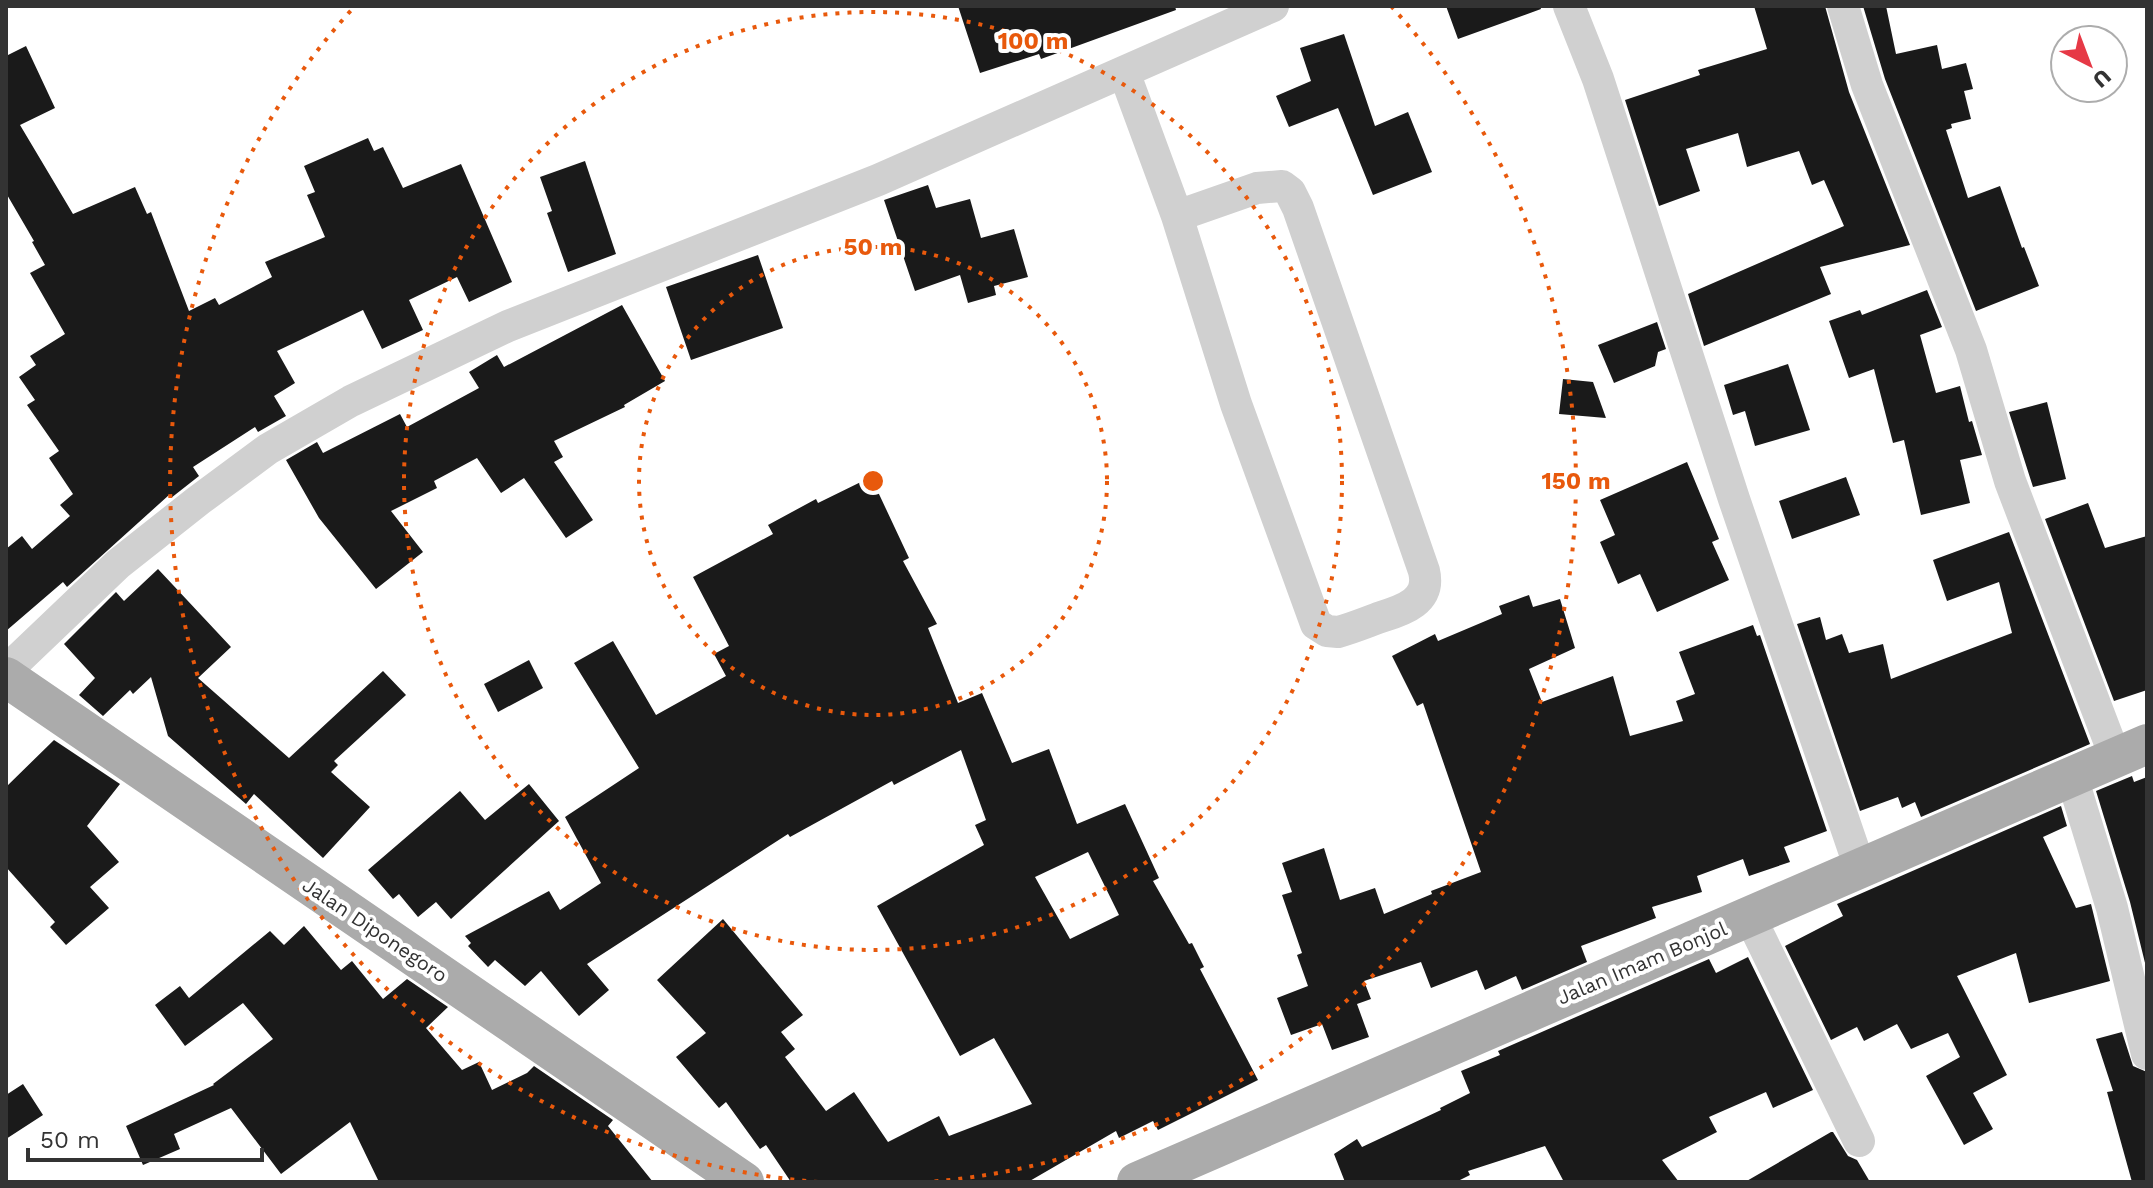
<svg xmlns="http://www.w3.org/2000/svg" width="2153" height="1188" font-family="'Work Sans',sans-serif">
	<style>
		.building { fill: #1a1a1a; fill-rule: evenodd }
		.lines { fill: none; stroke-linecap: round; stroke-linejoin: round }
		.minor { stroke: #d0d0d0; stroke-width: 32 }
		.major { stroke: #ababab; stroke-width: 40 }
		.ring { fill: none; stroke: #e8590c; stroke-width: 4; stroke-dasharray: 4 8 }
		.labels { text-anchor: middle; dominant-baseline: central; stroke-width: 8; stroke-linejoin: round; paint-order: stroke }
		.street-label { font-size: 20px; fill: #333; stroke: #fff }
		.centre { fill: #e8590c; stroke: #fff; stroke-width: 4 }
		.ring-label { font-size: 24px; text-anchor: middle; font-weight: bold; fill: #e8590c; stroke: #fff; stroke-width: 8; stroke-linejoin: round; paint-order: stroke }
	</style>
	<rect width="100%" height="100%" fill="#fff"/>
	<!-- building -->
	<path class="building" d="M958 6H1175L1176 10 1041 59 1039 54 980 73Z
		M1446 6H1540L1541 9 1458 39Z
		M1754 6H1825L1849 92 1910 245 1820 267 1831 294 1704 346 1688 294 1844 226 1824 180 1812 185 1799 151 1747 167 1738 133 1686 149 1700 191 1659 206 1625 100 1700 75 1698 70 1767 49Z
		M1863 6H1886L1896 54 1937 45 1942 69 1966 63 1973 89 1964 91 1971 119 1951 124 1952 128 1946 130 1968 198 2000 186 2022 248 2024 247 2039 286 1976 311 1885 79Z
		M1344 34 1375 126 1408 112 1432 172 1373 195 1338 108 1289 127 1276 96 1311 81 1300 48Z
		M26 46 55 108 20 125 73 214 135 187 147 214 151 212 189 311 215 298 219 305 272 277 265 262 325 237 307 195 315 192 304 166 368 138 374 151 383 147 403 188 461 164 512 282 469 302 457 277 409 300 423 330 382 349 363 310 277 351 295 383 274 396 286 416 258 432 255 427 193 467 199 476 171 498 169 495 67 587 63 582 6 631V549L22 536 32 549 70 516 60 505 73 494 49 458 59 451 27 405 35 400 19 377 36 365 30 356 65 334 30 273 45 265 32 242 34 241 6 193V56Z
		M585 161 616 254 568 272 547 213 552 211 540 177Z
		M928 185 936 208 970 199 981 238 1014 229 1028 277 994 286 996 295 968 303 960 275 915 291 884 200Z
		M758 255 783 328 691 360 666 287Z
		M1927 290 1942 327 1920 335 1936 393 1960 386 1969 422 1972 421 1982 455 1960 460 1970 503 1921 515 1904 440 1893 443 1874 369 1849 378 1829 321 1860 310 1862 315Z
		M622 305 665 381 624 405 625 407 554 441 563 457 554 462 593 520 566 538 524 478 501 493 477 458 434 481 437 488 391 511 423 552 376 589 319 518 286 460 317 442 323 453 400 414 407 427 479 388 469 372 497 355 504 367Z
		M1657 322 1666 349 1658 352 1655 366 1614 383 1598 345Z
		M1788 364 1810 430 1755 446 1745 411 1733 415 1724 385Z
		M1563 379 1593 382 1606 418 1559 414Z
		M2047 402 2066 479 2033 487 2009 412Z
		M1687 462 1719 539 1712 542 1729 580 1657 612 1640 574 1618 584 1600 542 1615 535 1600 500Z
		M871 477 909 558 903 561 937 624 928 628 958 703 982 693 1012 763 1049 749 1077 824 1125 804 1159 878 1153 881 1189 944 1192 943 1204 967 1200 969 1258 1080 1158 1130 1153 1121 1119 1138 1116 1131 1028 1182H791L766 1145 760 1149 726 1102 719 1108 676 1057 706 1033 657 980 723 919 803 1015 781 1032 795 1049 785 1057 826 1111 854 1092 888 1142 939 1116 949 1136 1032 1104 994 1038 960 1056 877 906 984 845 975 825 986 820 961 750 894 785 892 781 790 837 788 834 587 964 609 990 579 1016 541 971 525 986 495 960 488 967 468 946 471 943 465 936 549 891 560 910 601 883 565 817 639 768 574 663 613 641 656 715 726 676 714 654 729 646 693 577 773 534 768 525 816 499 818 503ZM1088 852 1119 915 1070 939 1035 877Z
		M1846 477 1860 515 1792 539 1779 501Z
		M2088 503 2105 548 2147 536V690L2114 701 2045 519Z
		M2009 532 2090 744 1921 817 1915 802 1902 808 1898 797 1860 811 1797 624 1820 617 1826 640 1842 634 1849 653 1883 644 1891 679 2012 633 1999 582 1947 601 1933 560Z
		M158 569 231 647 198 678 289 758 383 671 406 695 334 761 338 765 331 772 370 807 323 858 254 794 246 804 168 736 151 677 133 694 130 690 103 716 79 695 95 678 64 644 116 592 124 601Z
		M1529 595 1533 607 1560 599 1575 648 1529 669 1542 702 1613 676 1630 736 1683 721 1676 701 1695 694 1679 652 1753 625 1757 636 1760 635 1827 831 1784 847 1790 862 1749 876 1743 859 1697 876 1702 892 1652 907 1656 918 1581 946 1587 962 1522 990 1516 976 1485 990 1477 970 1431 988 1421 962 1364 981 1371 999 1357 1004 1369 1037 1332 1050 1322 1024 1291 1035 1277 998 1308 986 1297 955 1302 953 1282 895 1292 892 1282 863 1324 848 1340 900 1375 888 1384 914 1432 894 1431 891 1481 872 1423 703 1417 706 1392 656 1435 634 1438 641 1502 614 1499 606Z
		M529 660 543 688 498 712 484 684Z
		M54 740 120 784 87 826 119 862 90 887 109 908 66 945 50 927 55 922 6 867V787Z
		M2132 776 2134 782 2147 777V971L2130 902 2096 791Z
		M529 784 559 821 451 919 436 902 418 917 399 894 393 899 368 870 460 791 485 820Z
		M2061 806 2067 826 2043 837 2076 908 2091 904 2110 981 2029 1003 2016 953 1957 976 2007 1075 1973 1093 1993 1129 1964 1145 1926 1076 1960 1057 1948 1033 1911 1049 1897 1024 1864 1041 1857 1027 1831 1040 1785 946 1843 916 1837 904Z
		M304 926 341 970 352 961 383 999 407 979 448 1007 426 1028 462 1070 479 1062 492 1090 527 1073 534 1066 613 1120 608 1126 653 1182H379L350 1122 281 1174 231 1108 174 1134 180 1149 143 1165 126 1126 214 1085 213 1084 273 1039 243 1003 185 1046 155 1005 180 986 189 998 270 931 284 945Z
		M1748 957 1813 1090 1773 1108 1766 1092 1709 1117 1717 1132 1662 1160 1679 1182H1564L1545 1146 1468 1171 1470 1175 1456 1182H1345L1334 1154 1357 1139 1362 1147 1441 1110 1440 1108 1470 1093 1461 1071 1500 1055 1498 1051 1709 959 1716 973Z
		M2122 1032 2133 1066 2147 1072V1182H2132L2107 1092 2113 1091 2096 1039Z
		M23 1084 43 1115 6 1139V1095Z
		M1831 1132H1833L1848 1156 1857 1160 1870 1182H1745Z"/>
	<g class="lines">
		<!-- minor -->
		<path class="minor" d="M1569 6 1598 79 1734 499 1860 868
			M1843 6 1867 85 1971 350 2010 481 2116 759
			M1124 72 1177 216 1236 404 1316 624 1327 631 1338 632C1353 628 1367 622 1381 617 1404 610 1431 601 1424 571L1298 208 1290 192 1282 186 1257 188 1177 216
			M6 671 118 564 199 500 268 449 351 401 508 326 878 180 1273 6
			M2072 777 2112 908 2147 1054
			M1750 917 1859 1141"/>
		<!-- major -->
		<path class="major" d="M6 677 744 1182
			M1137 1182 2147 744"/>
	</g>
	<!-- distance rings -->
	<g class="ring">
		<circle cx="873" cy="481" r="234"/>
		<circle cx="873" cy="481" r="469"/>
		<path d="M818 1182A703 703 0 0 1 355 6M1391 6A703 703 0 0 1 928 1182"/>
	</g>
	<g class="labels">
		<!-- street labels -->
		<g class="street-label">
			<text transform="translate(375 930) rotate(34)">Jalan Diponegoro</text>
			<text transform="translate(1642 963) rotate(-23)">Jalan Imam Bonjol</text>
		</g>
	</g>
	<circle cx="873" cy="481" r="12" class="centre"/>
	<g class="ring-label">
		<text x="1033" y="49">100 m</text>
		<text x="873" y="255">50 m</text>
		<text x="1576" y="489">150 m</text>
	</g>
	<!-- border -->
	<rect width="2153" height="1188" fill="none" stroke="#333333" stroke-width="16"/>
	<!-- north arrow -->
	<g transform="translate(2089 64) rotate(138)"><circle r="38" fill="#ffffff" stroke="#adadad" stroke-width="2"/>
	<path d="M0-6L14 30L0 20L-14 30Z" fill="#e63946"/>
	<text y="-12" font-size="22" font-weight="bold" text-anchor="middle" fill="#333333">U</text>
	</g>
	<!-- scale -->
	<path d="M28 1148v12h234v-12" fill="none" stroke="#333333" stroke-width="4"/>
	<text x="40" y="1148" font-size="24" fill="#333333" stroke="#ffffff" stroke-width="6" paint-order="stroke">50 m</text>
</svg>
